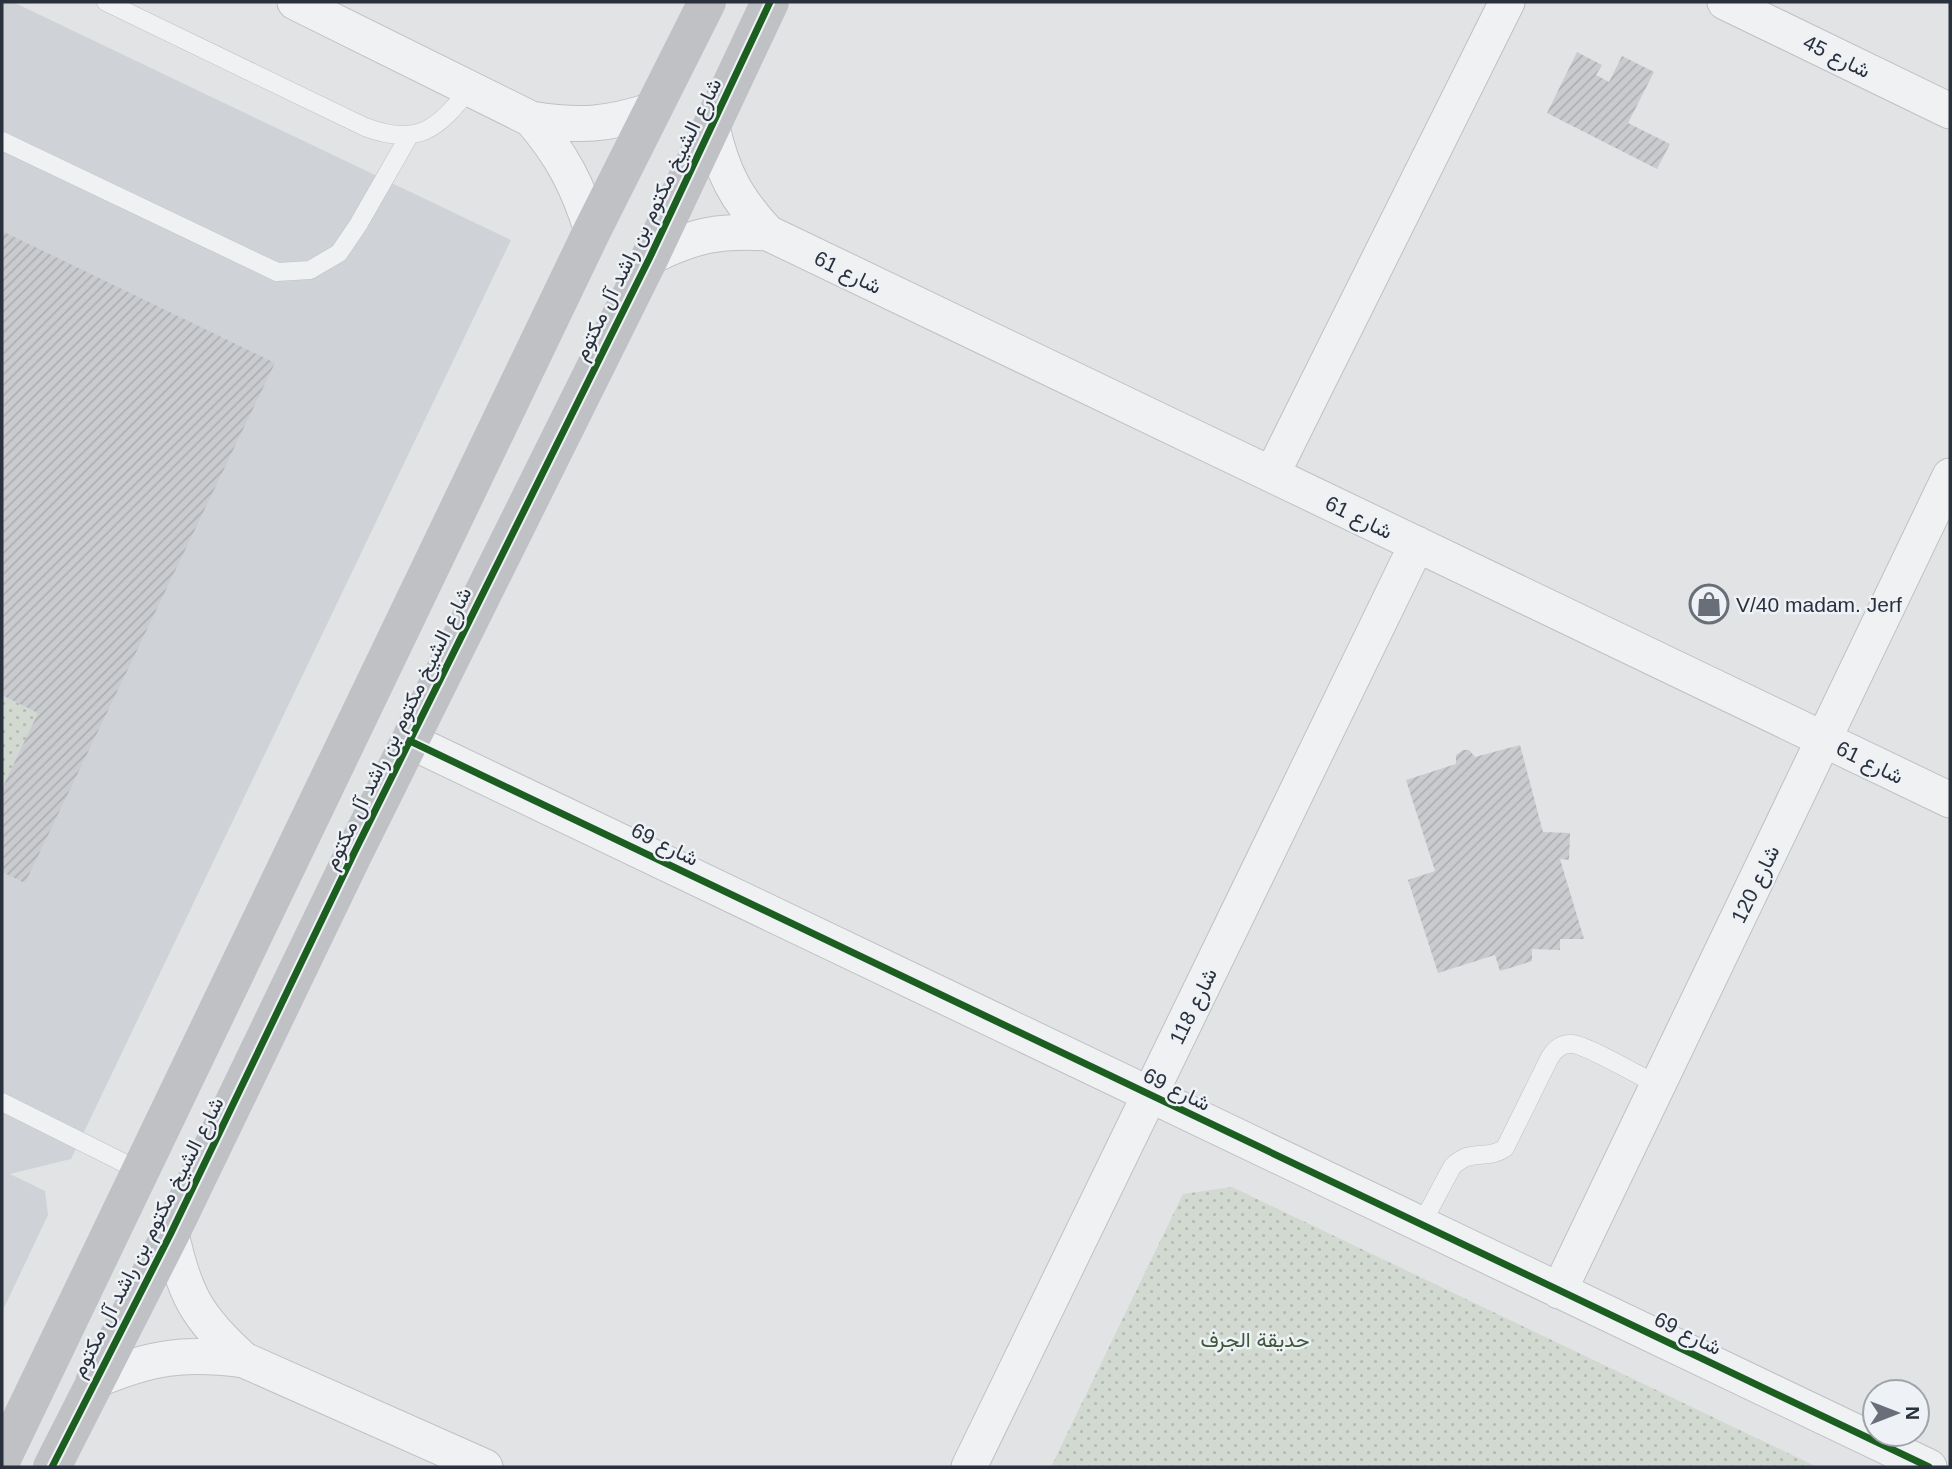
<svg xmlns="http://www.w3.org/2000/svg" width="1952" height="1469" font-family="Arial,Vazirmatn,sans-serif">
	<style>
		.built { fill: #cfd3d8 }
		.grass { fill: url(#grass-dots) }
		.building { fill: url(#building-hatch) }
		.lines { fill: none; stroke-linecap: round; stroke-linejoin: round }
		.lane-casing { stroke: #bfc1c3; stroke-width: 19 }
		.street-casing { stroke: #bfc1c3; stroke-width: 37 }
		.lane { stroke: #f0f1f3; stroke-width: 18 }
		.street { stroke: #f0f1f3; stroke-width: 35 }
		.secondary { stroke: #bfc1c5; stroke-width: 38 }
		.cycleway-casing { stroke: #eef1f5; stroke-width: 11 }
		.cycleway { stroke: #1b5e20; stroke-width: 7 }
		.labels { text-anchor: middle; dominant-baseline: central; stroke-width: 5; stroke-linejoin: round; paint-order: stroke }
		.street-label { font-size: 21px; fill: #29313d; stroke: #eef1f5 }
		.poi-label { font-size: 21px; fill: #29313d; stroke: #eef1f5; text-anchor: start }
		.park-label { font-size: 21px; fill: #3e5838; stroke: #eef1f5 }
	</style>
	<defs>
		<pattern id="grass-dots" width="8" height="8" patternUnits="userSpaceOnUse" patternTransform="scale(1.75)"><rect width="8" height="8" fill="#d2d9d1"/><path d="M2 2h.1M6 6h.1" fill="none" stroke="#b4bbb4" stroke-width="1.8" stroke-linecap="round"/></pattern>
		<pattern id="building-hatch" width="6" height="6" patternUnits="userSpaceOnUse" patternTransform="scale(1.75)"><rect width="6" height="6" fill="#c9cbce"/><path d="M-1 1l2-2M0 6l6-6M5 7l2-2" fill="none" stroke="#adafb2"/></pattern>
	</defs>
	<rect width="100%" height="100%" fill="#e1e3e5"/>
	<!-- built -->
	<path class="built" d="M2 2H13L511 240 71 1159 10 1174 45 1191 48 1215 2 1312Z"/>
	<!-- grass -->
	<path class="grass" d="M2 695 38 713 2 789Z
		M1232 1187 1817 1467H1051L1183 1194Z"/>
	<!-- building -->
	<path class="building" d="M1577 52 1602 65 1596 75 1609 82 1622 56 1654 72 1628 123 1670 144 1657 169 1547 113Z
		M2 231 275 363 25 883 2 872V789L38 713 2 695Z
		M1520 745 1543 832 1570 833 1569 860 1560 859 1584 939H1560V950L1532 949V961L1500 971 1495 955 1438 973 1408 880 1435 871 1406 780 1456 764V755L1463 750H1469L1475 757Z"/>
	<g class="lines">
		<defs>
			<path id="lane" d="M106 2 365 127C418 147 438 129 470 88
				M2 141 277 272 310 270 339 253 358 225 409 136
				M2 1102 140 1171
				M1421 1225 1452 1167C1471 1147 1487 1161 1505 1148L1550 1057C1555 1049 1562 1043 1572 1044 1587 1045 1641 1077 1658 1085"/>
			<path id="street" d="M295 2 531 119C579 127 607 125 653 110
				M1725 2 1950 111
				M531 119C562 155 578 186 592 231
				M712 127C722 172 736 199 768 233L1950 800
				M650 257C694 235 719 230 768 233
				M1272 474 1507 2
				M410 741 1929 1467
				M171 1233C184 1294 197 1318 244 1360
				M1559 1291 1950 476
				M94 1381C151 1357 183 1352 244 1360L485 1467
				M969 1467 1417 544"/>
		</defs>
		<!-- lane casing -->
		<use href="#lane" class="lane-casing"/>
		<!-- street casing -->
		<use href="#street" class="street-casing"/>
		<!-- lane -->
		<use href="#lane" class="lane"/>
		<!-- street -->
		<use href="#street" class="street"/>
		<!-- secondary -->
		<path class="secondary" d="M2 1459 592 231 707 2
			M52 1467 171 1233 354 853 650 257 770 2"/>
		<defs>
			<path id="cycleway" d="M410 741 1929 1467
				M52 1467 171 1233 354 853 650 257 770 2"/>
		</defs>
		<!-- cycleway casing -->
		<use href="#cycleway" class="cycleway-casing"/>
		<!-- cycleway -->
		<use href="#cycleway" class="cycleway"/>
	</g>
	<!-- icons -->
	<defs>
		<symbol id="shop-ring" viewBox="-11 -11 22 22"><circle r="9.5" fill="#eef1f5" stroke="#696f78" stroke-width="1.5"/><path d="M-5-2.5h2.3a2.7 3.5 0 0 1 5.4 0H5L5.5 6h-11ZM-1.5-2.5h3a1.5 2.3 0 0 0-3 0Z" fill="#696f78"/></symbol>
	</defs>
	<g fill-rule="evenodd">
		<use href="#shop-ring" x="1687" y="582" width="44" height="44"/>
	</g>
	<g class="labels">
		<!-- street labels -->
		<g class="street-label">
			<text transform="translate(1837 56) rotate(26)">شارع 45</text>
			<text transform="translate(647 219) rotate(-64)">شارع الشيخ مكتوم بن راشد آل مكتوم</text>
			<text transform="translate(848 272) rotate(26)">شارع 61</text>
			<text transform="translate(1359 517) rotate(26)">شارع 61</text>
			<text transform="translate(397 728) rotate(-64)">شارع الشيخ مكتوم بن راشد آل مكتوم</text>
			<text transform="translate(1870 762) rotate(26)">شارع 61</text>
			<text transform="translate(665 844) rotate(26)">شارع 69</text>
			<text transform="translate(1755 884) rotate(-64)">شارع 120</text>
			<text transform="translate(1193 1006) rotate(-64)">شارع 118</text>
			<text transform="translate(1177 1089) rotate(26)">شارع 69</text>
			<text transform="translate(147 1237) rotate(-63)">شارع الشيخ مكتوم بن راشد آل مكتوم</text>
			<text transform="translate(1688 1333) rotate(26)">شارع 69</text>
		</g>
		<!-- poi labels -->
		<g class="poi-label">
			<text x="1736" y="604">V/40 madam. Jerf</text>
		</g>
		<!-- park labels -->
		<g class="park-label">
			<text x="1255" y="1339">حديقة الجرف</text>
		</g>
	</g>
	<!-- border -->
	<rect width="1952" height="1469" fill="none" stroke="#29313d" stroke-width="7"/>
	<!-- north arrow -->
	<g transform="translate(1896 1413) rotate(90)"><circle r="33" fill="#eef1f5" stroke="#9fa4ab" stroke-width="2"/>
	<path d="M0-5L12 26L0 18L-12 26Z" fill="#696f78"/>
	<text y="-10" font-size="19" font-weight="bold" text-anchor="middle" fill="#29313d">N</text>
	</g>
</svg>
